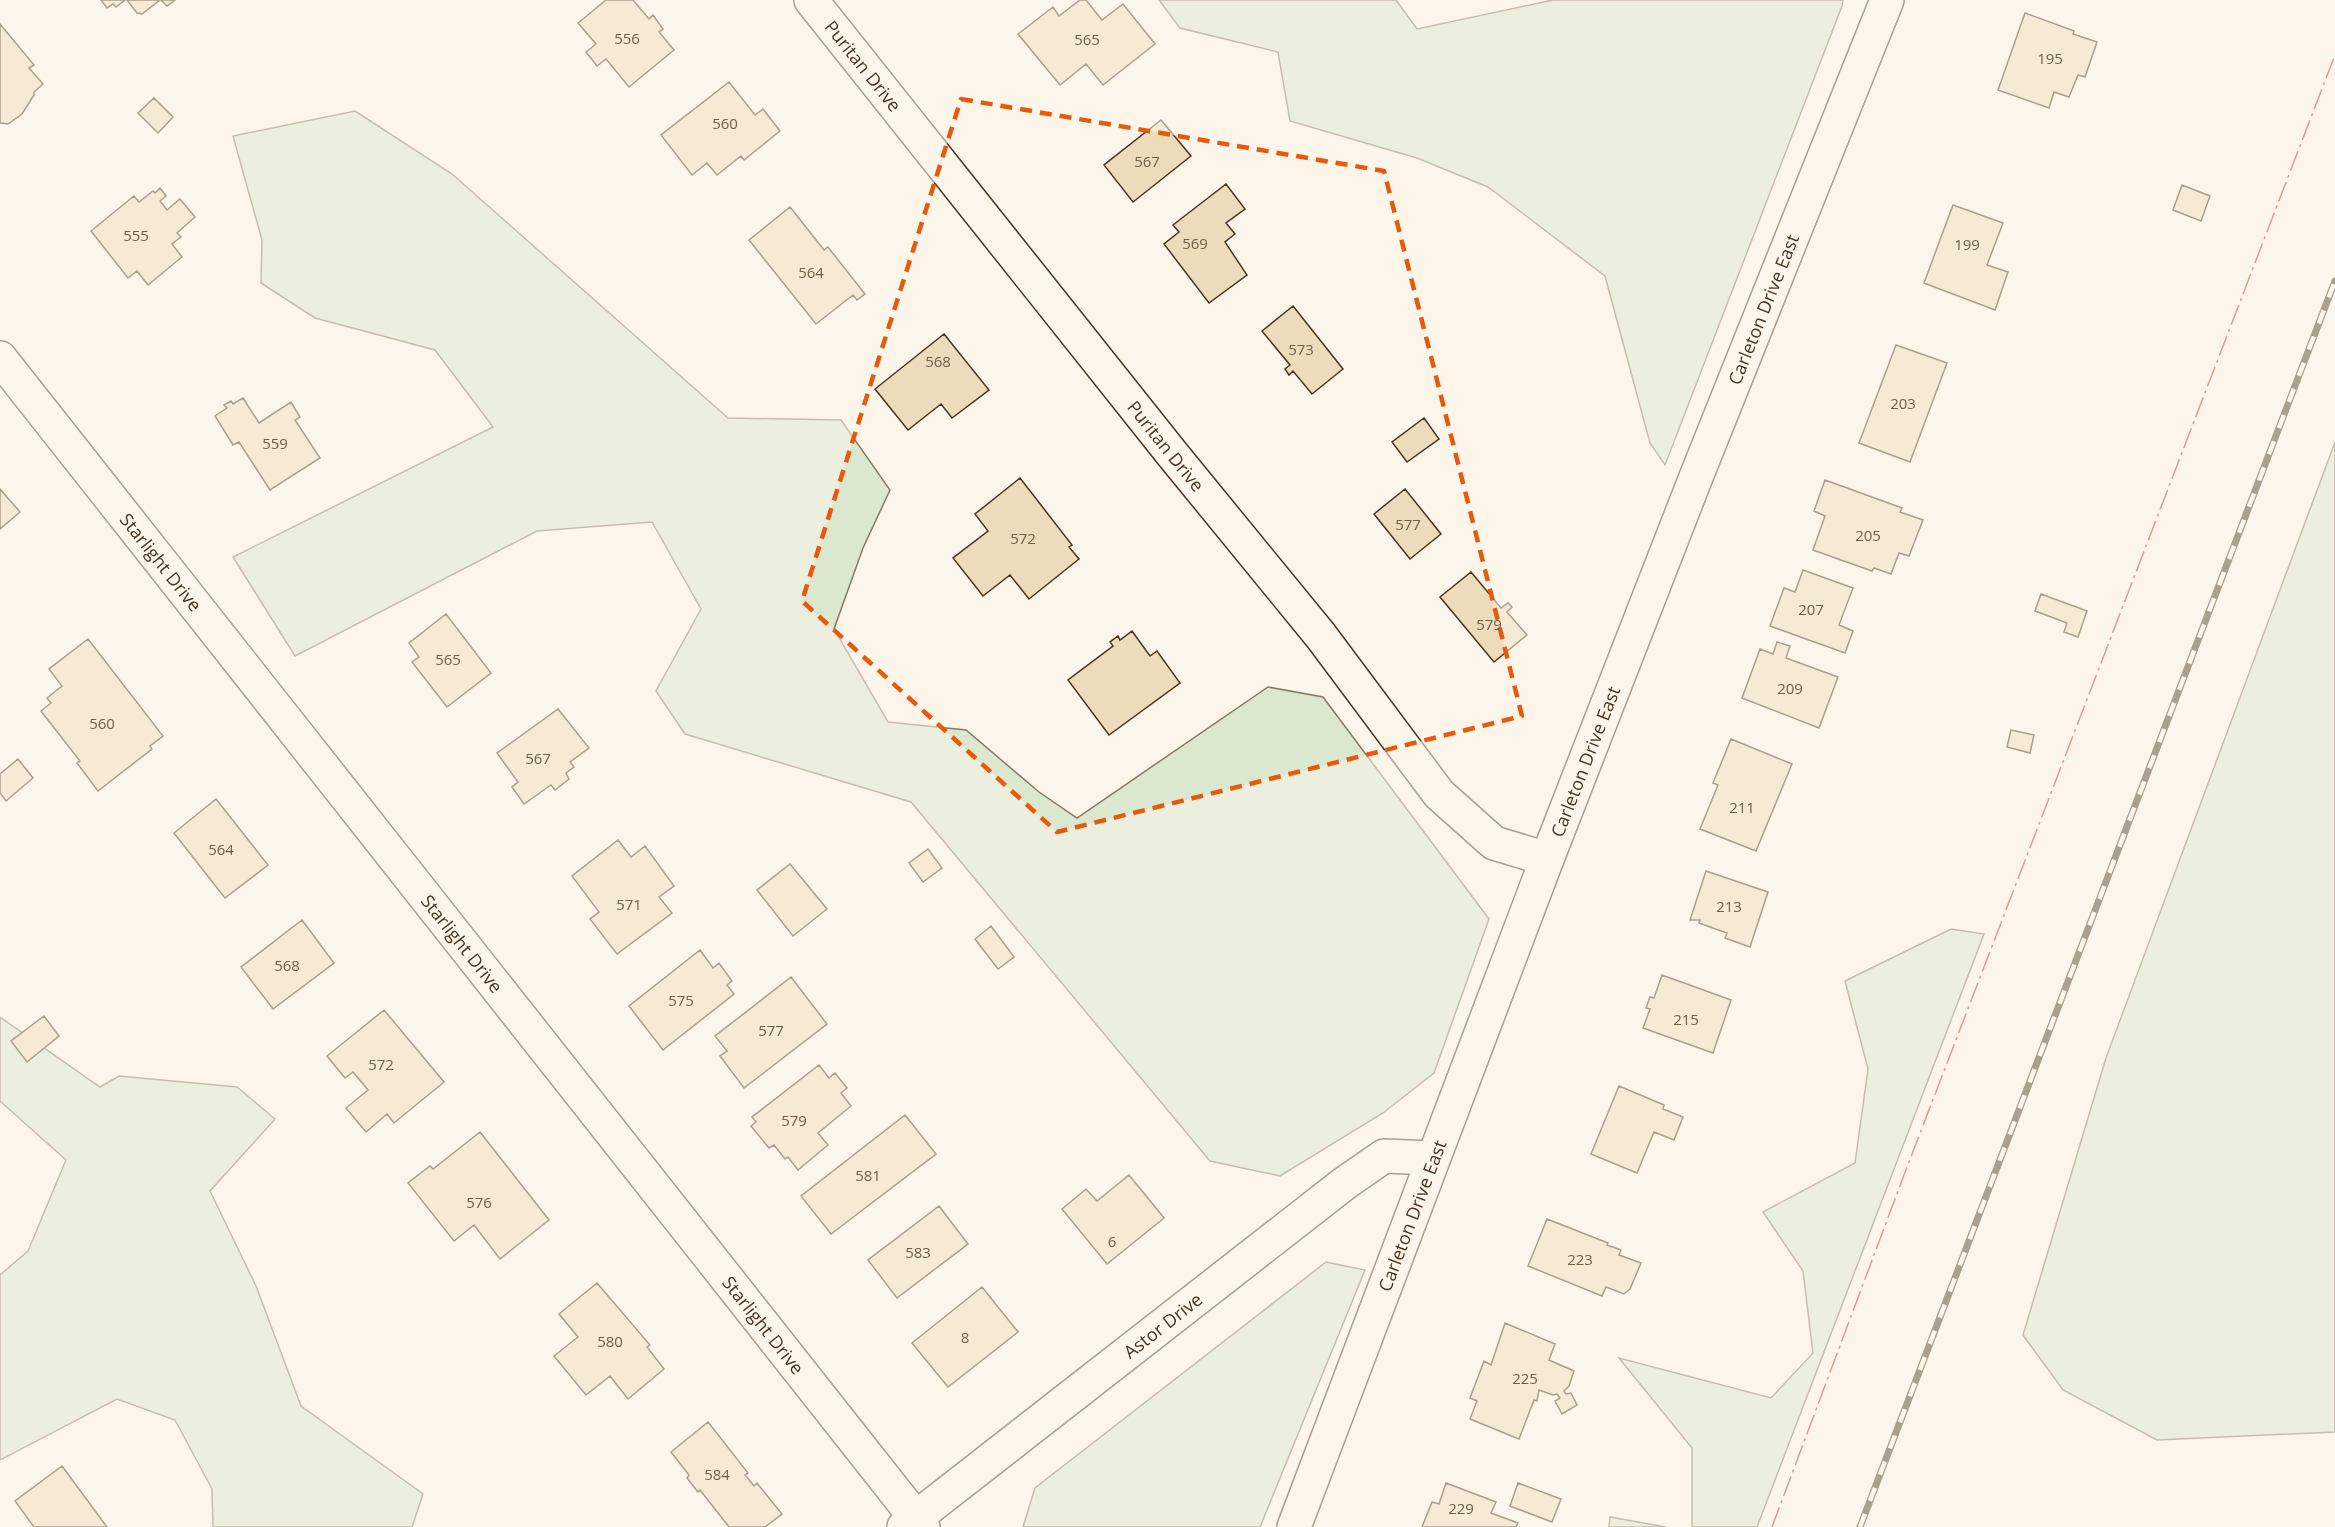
<svg xmlns="http://www.w3.org/2000/svg" width="2335" height="1527" font-family="'Open Sans',sans-serif">
	<style>
		.green { fill: #dce7d0; stroke: #887966; stroke-width: 1.5 }
		.building { fill: #ecdcbc; stroke: #4a3520; stroke-width: 1.5 }
		.lines { fill: none; stroke-linecap: round; stroke-linejoin: round }
		.minor-casing { stroke: #4a3520; stroke-width: 36 }
		.minor { stroke: #fbf6e9; stroke-width: 33 }
		.rail-casing { stroke: #4a3520; stroke-width: 7 }
		.rail { stroke: #fbf6e9; stroke-width: 4.5; stroke-dasharray: 14; stroke-linecap: butt }
		.power { stroke: #c62828; stroke-width: 1.5; stroke-dasharray: 21 4.5 3 4.5; stroke-linecap: butt }
		.marked { fill: none; stroke: #e8590c; stroke-width: 4.5; stroke-dasharray: 12 8; stroke-linejoin: round }
		.labels { text-anchor: middle; dominant-baseline: central; stroke-width: 4.5; stroke-linejoin: round; paint-order: stroke }
		.number-label { font-size: 15px; fill: #725f47 }
		.street-label { font-size: 18px; fill: #4a3520; stroke: #fbf6e9 }
	</style>
	<rect width="100%" height="100%" fill="#fbf6e9"/>
	<!-- green -->
	<path class="green" d="M1159 0H1396L1417 29 1553 0H1843L1842 6 1665 465 1650 443 1605 276 1488 187 1417 158 1290 121 1278 52 1180 28Z
		M355 111 452 174 728 418 841 420 890 490 863 548 834 629 888 722 966 730 1039 792 1077 818 1268 687 1323 697 1489 919 1434 1073 1383 1113 1280 1176 1210 1161 911 802 685 734 656 691 701 609 652 522 537 531 295 656 233 557 493 427 435 350 315 318 261 283 262 240 233 136Z
		M2335 442V1432L2157 1440 2063 1390 2023 1335 2106 1058Z
		M1951 929 1984 934 1757 1527H1692V1448L1619 1358 1771 1398 1813 1353 1803 1271 1763 1212 1855 1163 1868 1069 1845 981Z
		M0 1017 100 1087 119 1076 237 1087 275 1119 210 1191 256 1286 301 1406 423 1494 412 1527H213L212 1489 175 1420 117 1399 0 1460V1275L28 1251 66 1160 0 1101Z
		M1326 1262 1365 1270 1260 1527H1023L1035 1488Z
		M1610 1517 1666 1527H1609Z"/>
	<!-- building -->
	<path class="building" d="M101 0H125L116 7 113 4 107 8Z
		M127 0H160L142 14 137 13Z
		M161 0H175L167 6Z
		M606 0H633L649 19 653 15 663 29 659 32 674 50 629 87 606 59 597 66 586 52 596 44 578 23Z
		M1080 0H1086L1102 20 1123 4 1155 44 1103 85 1086 64 1060 85 1018 34 1053 7 1059 16Z
		M2025 13 2074 31 2073 34 2097 42 2085 77 2078 75 2069 97 2054 92 2049 108 1998 90Z
		M0 24 34 65 29 68 43 84 34 92V95L22 114 8 124 0 123Z
		M729 82 755 115 763 109 780 131 744 160 741 156 717 175 707 163 692 175 661 135Z
		M154 98 173 117 158 133 138 113Z
		M1161 120 1191 156 1133 202 1104 165Z
		M1226 184 1245 209 1226 223 1235 234 1225 242 1247 275 1209 303 1164 244 1179 232 1173 225Z
		M2182 185 2210 196 2201 221 2173 210Z
		M160 188 166 196 160 201 167 210 180 199 195 217 177 233 181 237 172 244 182 257 148 285 137 271 128 278 91 231 134 196 139 202 153 191 155 193Z
		M1953 205 2003 223 1987 265 2008 272 1995 310 1924 283Z
		M790 207 824 250 828 247 865 294 857 300 853 295 816 324 749 240Z
		M1293 306 1343 369 1312 394 1293 371 1289 375 1285 369 1290 365 1262 331Z
		M944 334 989 390 952 418 941 404 908 430 875 389Z
		M1896 345 1947 363 1910 462 1859 443Z
		M243 398 259 423 291 402 300 417 295 420 320 458 270 490 239 442 233 445 215 416 227 408 224 405 231 401 233 404Z
		M1424 418 1439 439 1407 462 1392 442Z
		M1020 478 1072 545 1069 547 1079 559 1029 599 1010 575 983 596 953 558 988 531 975 514Z
		M1825 480 1902 508 1900 512 1923 520 1909 556 1899 553 1891 574 1874 568 1872 571 1813 550 1825 516 1814 511Z
		M0 489 20 512 0 529Z
		M1405 489 1441 534 1410 559 1374 514Z
		M1803 570 1853 588 1839 625 1853 631 1845 653 1770 626 1784 588 1795 592Z
		M1471 572 1501 608 1508 603 1512 607 1507 612 1527 635 1494 662 1440 597Z
		M2041 594 2087 611 2078 637 2064 632 2067 623 2035 611Z
		M446 614 491 673 447 707 412 662 419 657 409 643Z
		M1132 631 1150 656 1157 651 1180 683 1109 735 1068 680 1113 646 1110 642 1118 636 1120 640Z
		M88 639 163 736 150 746 152 749 98 791 77 763 80 761 41 711 51 703 47 698 62 686 49 669Z
		M1777 642 1790 646 1786 658 1838 677 1819 728 1742 698 1760 649 1773 654Z
		M558 709 589 748 570 762 574 767 566 773 569 779 555 790 551 785 524 804 512 787 518 782 497 753Z
		M2011 730 2034 735 2030 753 2007 747Z
		M1731 739 1792 764 1756 851 1700 829 1718 785 1713 783Z
		M18 759 33 778 6 801 0 793V774Z
		M216 799 268 865 225 898 174 833Z
		M618 840 631 857 645 846 674 886 659 897 672 913 617 954 590 919 599 912 572 876Z
		M928 849 942 868 923 882 909 863Z
		M790 864 827 909 793 936 757 890Z
		M1706 871 1768 892 1750 947 1725 938 1727 933 1699 923 1700 920H1690Z
		M302 920 334 963 273 1009 241 967Z
		M991 926 1014 957 998 969 975 939Z
		M700 950 713 968 719 963 732 981 727 985 734 994 663 1050 629 1006Z
		M1662 975 1731 1000 1713 1053 1643 1028 1650 1009 1646 1008 1650 997 1654 998Z
		M791 977 827 1024 744 1088 720 1056 727 1051 715 1036Z
		M384 1010 444 1082 394 1123 387 1114 366 1132 346 1108 368 1090 353 1072 345 1078 327 1056Z
		M44 1016 59 1036 27 1062 11 1041Z
		M819 1065 829 1078 835 1073 847 1088 841 1093 851 1106 818 1133 828 1145 798 1170 788 1157 785 1159 774 1145 769 1148 751 1126 756 1122 752 1117Z
		M1619 1086 1664 1105 1663 1109 1683 1117 1674 1140 1654 1132 1637 1173 1591 1154Z
		M905 1115 936 1154 831 1234 801 1196Z
		M480 1132 549 1220 500 1259 474 1225 454 1241 408 1183 430 1166 433 1169Z
		M1129 1175 1164 1218 1107 1264 1062 1209 1086 1189 1097 1201Z
		M939 1206 968 1244 897 1298 868 1260Z
		M1547 1219 1608 1243 1607 1245 1621 1250 1619 1255 1641 1263 1630 1289 1624 1294 1606 1287 1602 1296 1528 1266Z
		M597 1283 650 1345 647 1347 664 1369 628 1399 610 1376 586 1395 554 1356 578 1337 559 1314Z
		M982 1287 1018 1332 948 1387 912 1343Z
		M1505 1323 1555 1344 1549 1360 1574 1371 1569 1386 1564 1391 1566 1394 1571 1393 1577 1405 1562 1414 1555 1401 1560 1398 1557 1394 1553 1395 1539 1390 1537 1401 1534 1400 1519 1439 1470 1419 1477 1401 1470 1398 1484 1361 1491 1365Z
		M708 1422 748 1473 745 1475 754 1486 757 1483 782 1514 765 1527H729L700 1490 698 1492 687 1478 689 1475 671 1452Z
		M62 1466 107 1527H34L15 1501Z
		M1446 1483 1496 1502 1491 1513 1518 1523 1516 1527H1422L1432 1502 1439 1504Z
		M1518 1483 1561 1499 1552 1522 1510 1506Z"/>
	<g class="lines">
		<defs>
			<g id="minor">
				<path id="s1" d="M811 0 1173 455 1321 636 1439 794 1494 843 1547 859"/>
				<path id="s2" d="M0 358 923 1527"/>
				<path id="s3" d="M904 1527 1345 1183 1384 1156 1433 1158"/>
				<path id="s4" d="M1294 1527 1547 859 1696 477 1887 0"/>
			</g>
		</defs>
		<!-- minor casing -->
		<use href="#minor" class="minor-casing"/>
		<!-- minor -->
		<use href="#minor" class="minor"/>
		<defs>
			<path id="rail" d="M1860 1527 2335 281"/>
		</defs>
		<!-- rail casing -->
		<use href="#rail" class="rail-casing"/>
		<!-- rail -->
		<use href="#rail" class="rail"/>
		<!-- power -->
		<path class="power" d="M1772 1527 1904 1175 2335 55"/>
	</g>
	<!-- marked area -->
	<path d="M0 0H2335V1527H0ZM961 99 1384 171 1522 716 1057 832 802 601Z" fill="#fbf6e9" fill-opacity=".55" fill-rule="evenodd"/>
	<path class="marked" d="M961 99 1384 171 1522 716 1057 832 802 601Z"/>
	<g class="labels">
		<!-- number labels -->
		<g class="number-label">
			<text x="627" y="38">556</text>
			<text x="1087" y="39">565</text>
			<text x="2050" y="58">195</text>
			<text x="725" y="123">560</text>
			<text x="1147" y="161">567</text>
			<text x="136" y="235">555</text>
			<text x="1195" y="243">569</text>
			<text x="1967" y="244">199</text>
			<text x="811" y="272">564</text>
			<text x="1301" y="349">573</text>
			<text x="938" y="361">568</text>
			<text x="1903" y="403">203</text>
			<text x="275" y="443">559</text>
			<text x="1408" y="524">577</text>
			<text x="1868" y="535">205</text>
			<text x="1023" y="538">572</text>
			<text x="1811" y="609">207</text>
			<text x="1489" y="624">579</text>
			<text x="448" y="659">565</text>
			<text x="1790" y="688">209</text>
			<text x="102" y="723">560</text>
			<text x="538" y="758">567</text>
			<text x="1742" y="807">211</text>
			<text x="221" y="849">564</text>
			<text x="629" y="904">571</text>
			<text x="1729" y="906">213</text>
			<text x="287" y="965">568</text>
			<text x="681" y="1000">575</text>
			<text x="1686" y="1019">215</text>
			<text x="771" y="1030">577</text>
			<text x="381" y="1064">572</text>
			<text x="794" y="1120">579</text>
			<text x="868" y="1175">581</text>
			<text x="479" y="1202">576</text>
			<text x="1112" y="1241">6</text>
			<text x="918" y="1252">583</text>
			<text x="1580" y="1259">223</text>
			<text x="965" y="1337">8</text>
			<text x="610" y="1341">580</text>
			<text x="1525" y="1378">225</text>
			<text x="717" y="1474">584</text>
			<text x="1461" y="1508">229</text>
		</g>
		<!-- street labels -->
		<g class="street-label">
			<text stroke="none"><textPath href="#s1" startOffset="84">Puritan Drive</textPath></text>
			<text stroke="none"><textPath href="#s4" startOffset="1305">Carleton Drive East</textPath></text>
			<text stroke="none"><textPath href="#s1" startOffset="570">Puritan Drive</textPath></text>
			<text stroke="none"><textPath href="#s2" startOffset="260">Starlight Drive</textPath></text>
			<text stroke="none"><textPath href="#s4" startOffset="819">Carleton Drive East</textPath></text>
			<text stroke="none"><textPath href="#s2" startOffset="746">Starlight Drive</textPath></text>
			<text stroke="none"><textPath href="#s4" startOffset="333">Carleton Drive East</textPath></text>
			<text stroke="none"><textPath href="#s2" startOffset="1232">Starlight Drive</textPath></text>
			<text stroke="none"><textPath href="#s3" startOffset="328">Astor Drive</textPath></text>
		</g>
	</g>
</svg>
